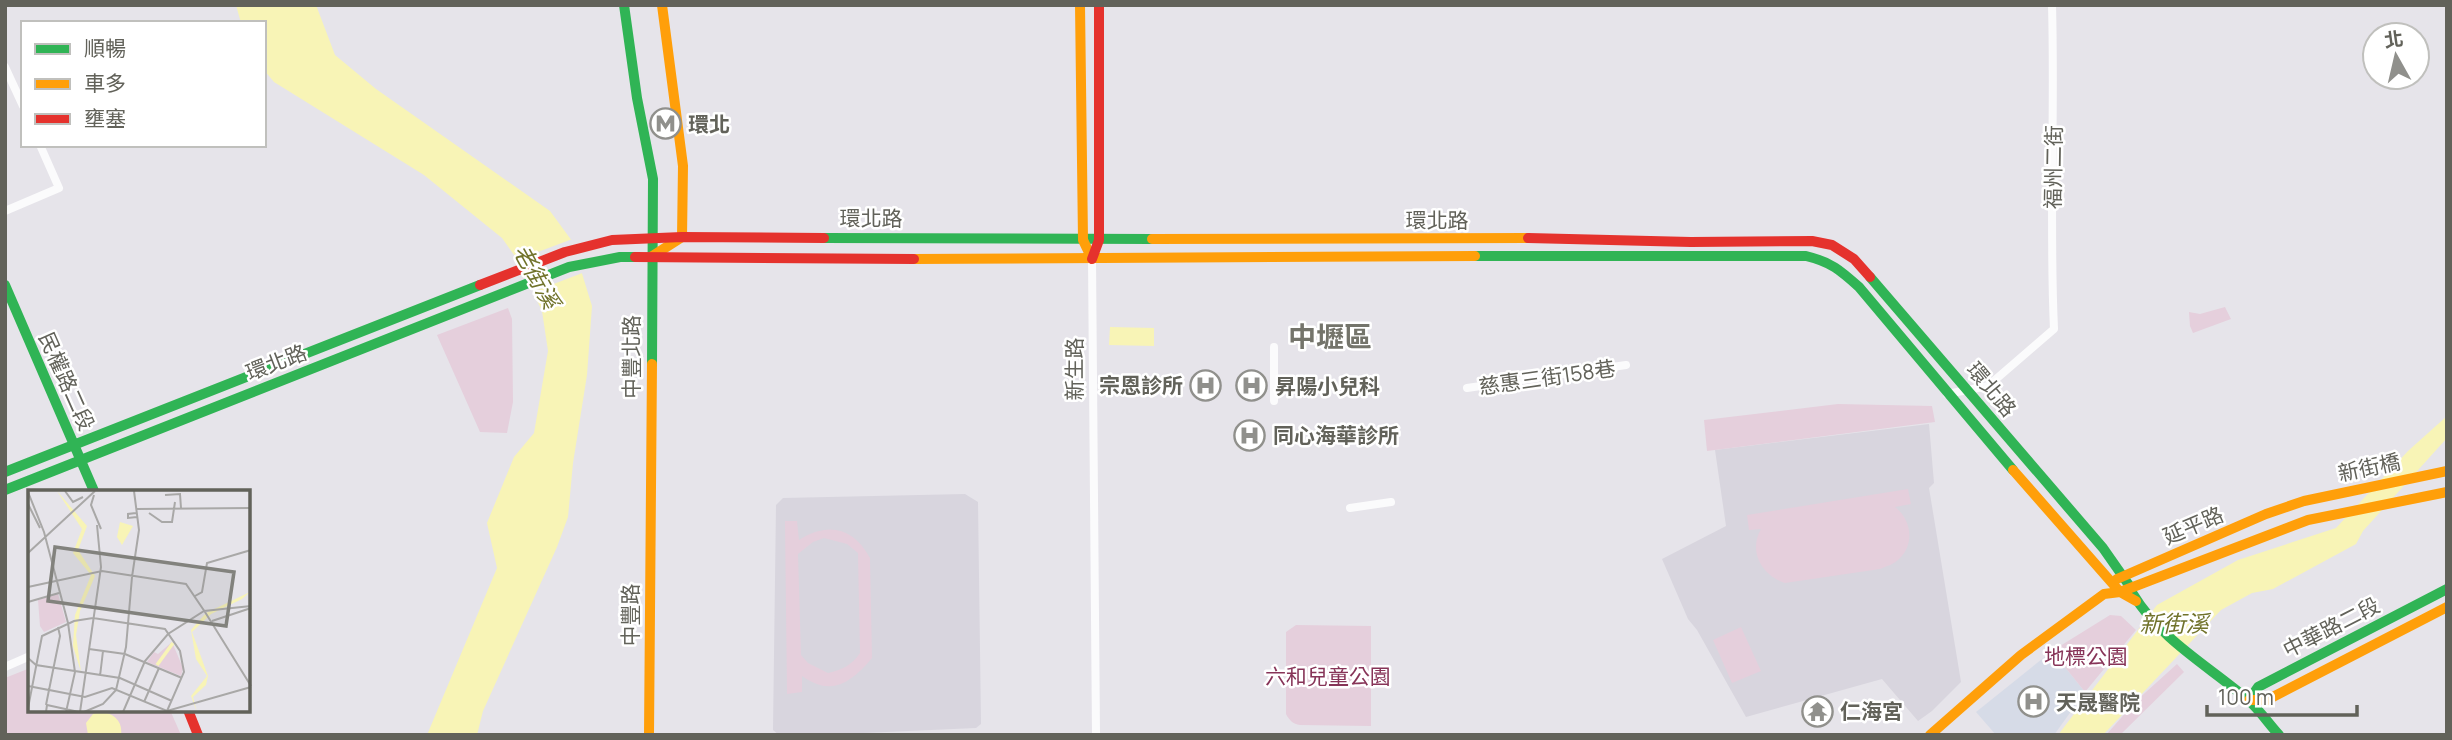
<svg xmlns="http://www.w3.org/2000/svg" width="2452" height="740" font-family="Manrope,'Noto Sans TC',sans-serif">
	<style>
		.education { fill: #d8d5de }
		.medical { fill: #d6dbe7 }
		.green { fill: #e5cfdc; fill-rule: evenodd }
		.water { fill: #f8f4b6 }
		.pier { fill: #e6e4ea }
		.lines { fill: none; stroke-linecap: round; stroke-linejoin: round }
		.street { stroke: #fbfbfc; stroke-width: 8 }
		.fast { stroke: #30b455; stroke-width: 10 }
		.slow { stroke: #ff9f0a; stroke-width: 10 }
		.jam { stroke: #e5322d; stroke-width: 10 }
		.labels { text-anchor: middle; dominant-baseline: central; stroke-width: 5; stroke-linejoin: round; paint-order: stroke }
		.poi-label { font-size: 21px; font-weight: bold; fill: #62625a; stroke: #fff; text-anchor: start }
		.street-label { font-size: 21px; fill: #62625a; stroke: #fff }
		.park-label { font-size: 21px; fill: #873458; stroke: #fff }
		.water-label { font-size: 23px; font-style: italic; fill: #71732b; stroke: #fff }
		.district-label { font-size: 28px; font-weight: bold; fill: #74746b; stroke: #fff }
		.inset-river { fill: none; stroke: #f8f4b6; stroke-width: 3.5 }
		.inset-road { fill: none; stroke: #a9a8a7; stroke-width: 2 }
		.view { fill: #82827d; fill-opacity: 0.15; stroke: #82827d; stroke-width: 3.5 }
		.inset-edge { fill: none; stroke: #62625a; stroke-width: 3.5 }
	</style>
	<rect width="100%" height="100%" fill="#e6e4ea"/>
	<!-- education -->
	<path class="education" d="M1929 424 1934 483 1929 488 1961 682 1932 711 1918 721 1882 679 1746 717 1697 630 1688 619 1662 559 1726 526 1715 450Z
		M965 494 978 502 981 724 976 728 819 735H779L773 730 776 505 783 498Z"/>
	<!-- medical -->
	<path class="medical" d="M2052 651 2085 692 2054 735H1996L1976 712Z"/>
	<!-- green -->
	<path class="green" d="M2225 307 2231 319 2193 333 2190 326 2189 312 2200 314Z
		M508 308 512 319 513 402 507 433 480 432 437 335Z
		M1838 404 1932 406 1935 422 1707 451 1704 420Z
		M1908 489 1911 504 1895 507C1911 519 1915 543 1900 558 1895 564 1887 566 1880 569L1785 583C1762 575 1748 552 1761 529L1749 530 1747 515Z
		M785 521H797L799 540C828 522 853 527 870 558L872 658C851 683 831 697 802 676V692L787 694ZM824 538 847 544 858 553 860 653C852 665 842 670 828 673L808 663 801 655 798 554 813 542Z
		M2110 615 2121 616 2136 630 2085 692 2052 651Z
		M1296 625 1371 626V726L1300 725C1293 724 1289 720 1286 714V632Z
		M1741 627 1761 671 1732 683 1713 640Z
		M2177 664 2184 672 2120 735H2106L2136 701Z
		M30 668V710H170L181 735H5V678Z"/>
	<!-- water -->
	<path class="water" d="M236 5H316L335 55 376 89 550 211 572 241 592 306 587 375 573 463 568 517 557 547 483 711 477 735H427L497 568 487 523 514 457 534 433 548 351 542 311 517 259 502 238 424 175 274 82 264 70V23H241Z
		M1110 327 1154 328V346L1109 345Z
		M2447 416V438L2363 531 2356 544 2273 589 2252 593 2221 610 2103 735H2058L2157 605 2238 560 2336 528 2408 451Z
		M101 711C114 714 123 721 121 735H88L86 723 93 714Z"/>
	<!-- pier -->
	<path class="pier" d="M575 238 585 272 530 293 514 261Z"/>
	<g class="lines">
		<!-- street -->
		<path class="street" d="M5 67 23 106
			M5 211 59 188 40 145
			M1092 259 1096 735
			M1467 388 1626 365
			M1947 394 1988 386 2054 329C2049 221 2055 113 2052 5
			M1274 401V347
			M1350 508 1391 502
			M5 667 30 656"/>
		<!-- fast -->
		<path class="fast" d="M624 5 637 98 653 179 652 364
			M824 238 1152 239
			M1475 256H1806C1831 262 1840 270 1859 287L2013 470
			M1870 277 2103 548 2131 588
			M5 285 94 491
			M5 472 480 285
			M5 490 569 267 620 257H635
			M2133 594C2160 639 2207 665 2246 698 2259 709 2268 723 2279 735
			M2249 700 2258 687 2447 589"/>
		<!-- slow -->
		<path class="slow" d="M1080 5 1083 240 1092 259
			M1152 239 1528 238
			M651 257 682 237 683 166 662 5
			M914 259 1475 256
			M2013 470 2120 592 2308 520 2447 492
			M2117 579 2266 514 2304 501 2447 471
			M2249 700H2267L2447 607
			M649 735 652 364
			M1930 735 2021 655 2104 594 2120 592 2136 601"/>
		<!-- jam -->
		<path class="jam" d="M1528 238 1691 242 1812 241 1832 245 1854 259 1870 277
			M635 257 914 259
			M1092 259 1099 240V5
			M480 285 565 252 612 240 682 237 824 238
			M188 710 198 735"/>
	</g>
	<!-- icons -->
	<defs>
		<symbol id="metro-ring" viewBox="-11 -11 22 22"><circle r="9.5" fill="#fff" stroke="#90908c" stroke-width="1.5"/><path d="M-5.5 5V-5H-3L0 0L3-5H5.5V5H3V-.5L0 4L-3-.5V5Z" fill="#90908c"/></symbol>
		<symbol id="hospital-ring" viewBox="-11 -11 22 22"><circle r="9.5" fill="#fff" stroke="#90908c" stroke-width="1.5"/><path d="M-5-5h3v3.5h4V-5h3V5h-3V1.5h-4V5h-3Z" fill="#90908c"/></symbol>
		<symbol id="temple-ring" viewBox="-11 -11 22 22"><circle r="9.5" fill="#fff" stroke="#90908c" stroke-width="1.5"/><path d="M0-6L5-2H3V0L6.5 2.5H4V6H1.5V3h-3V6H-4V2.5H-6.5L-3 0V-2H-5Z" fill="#90908c"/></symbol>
	</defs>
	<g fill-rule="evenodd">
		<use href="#metro-ring" x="648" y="106" width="35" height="35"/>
		<use href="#hospital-ring" x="1188" y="368" width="35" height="35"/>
		<use href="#hospital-ring" x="1234" y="368" width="35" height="35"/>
		<use href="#hospital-ring" x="1232" y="418" width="35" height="35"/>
		<use href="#hospital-ring" x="2016" y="684" width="35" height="35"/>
		<use href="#temple-ring" x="1800" y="694" width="35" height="35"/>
	</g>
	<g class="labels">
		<!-- poi labels -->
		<g class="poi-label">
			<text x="688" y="124">環北</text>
			<text x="1183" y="385" text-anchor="end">宗恩診所</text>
			<text x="1275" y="386">昇陽小兒科</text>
			<text x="1273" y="435">同心海華診所</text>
			<text x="2056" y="702">天晟醫院</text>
			<text x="1840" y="711">仁海宮</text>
		</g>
		<!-- street labels -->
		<g class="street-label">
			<text transform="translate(2053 167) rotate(-89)">福州二街</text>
			<text x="871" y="218">環北路</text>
			<text x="1437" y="220">環北路</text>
			<text transform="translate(631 357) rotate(-90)">中豐北路</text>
			<text transform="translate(276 362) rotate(-21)">環北路</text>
			<text transform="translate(1074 369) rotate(-90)">新生路</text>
			<text transform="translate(1547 377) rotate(-8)">慈惠三街158巷</text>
			<text transform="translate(67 381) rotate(66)">民權路二段</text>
			<text transform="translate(1992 389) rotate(50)">環北路</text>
			<text transform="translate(2369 467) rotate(-12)">新街橋</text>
			<text transform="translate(2193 525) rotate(-23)">延平路</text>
			<text transform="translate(630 615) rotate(-90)">中豐路</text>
			<text transform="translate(2331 627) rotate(-27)">中華路二段</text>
		</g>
		<!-- park labels -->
		<g class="park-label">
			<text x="2086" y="656">地標公園</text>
			<text x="1328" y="676">六和兒童公園</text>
		</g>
		<!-- water labels -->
		<g class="water-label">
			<text transform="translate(537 276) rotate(61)">老街溪</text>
			<text x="2174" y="623">新街溪</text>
		</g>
		<!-- district labels -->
		<g class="district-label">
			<text x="1330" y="336">中壢區</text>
		</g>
	</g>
	<!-- overview -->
	<g transform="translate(28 490)">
		<rect width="222" height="222" fill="#e6e4ea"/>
		<path d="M30 104 38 132 16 142 12 136 10 110ZM144 152 155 178 153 186 119 172 126 162 130 164Z" fill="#e5cfdc"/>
		<path d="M29 1 59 36 50 60 67 86 52 121 48 145 53 182 45 156 47 125 63 85 45 63 54 39ZM92 32 105 36 94 55 89 47ZM222 102 214 109 183 124 164 142 180 186 178 195 165 207 169 222 163 206 179 186 168 169 163 140 178 123Z" fill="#f8f4b6"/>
		<path class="inset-river" d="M129 175 145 153"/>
		<path class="inset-road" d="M37 1 45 12 55 7M0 2 16 42 40 133 47 182 38 222M66 5 63 15 73 39M137 5 152 4 153 18M0 14 12 38M109 19 223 18M108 23 100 24V28L109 27M121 23 134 32H144L147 12M0 63 67 1M104 87 111 40 106 1M0 97 74 81 158 94 177 122M167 106 174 102 179 73 223 60M0 112 31 103M177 122 223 196M184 131 223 118M61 159 97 164 154 188M0 168 8 175 92 188 144 211M72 186 75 161M0 196 21 200 32 146 30 137M116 212 131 178M18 215 21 200 57 207 84 198 139 221 223 197M0 218 14 146 46 131 65 128 137 139 152 161 156 182 139 221M18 222 19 215 51 222M52 222 73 77 69 35M56 222 75 214 88 200 98 157 104 87M95 222 117 171 140 144 176 121 223 116"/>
		<path class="view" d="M27 57 206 82 198 136 20 111Z"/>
		<rect width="222" height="222" class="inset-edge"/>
	</g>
	<!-- border -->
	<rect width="2452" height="740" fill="none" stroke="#62625a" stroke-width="14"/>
	<!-- legend -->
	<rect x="21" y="21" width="245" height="126" fill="#ffffff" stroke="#c0c0bd" stroke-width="2"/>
	<rect x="35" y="44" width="35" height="10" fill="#30b455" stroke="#c0c0bd" stroke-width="2"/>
	<text x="84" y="56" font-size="21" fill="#62625a">順暢</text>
	<rect x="35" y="79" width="35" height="10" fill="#ff9f0a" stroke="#c0c0bd" stroke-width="2"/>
	<text x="84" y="91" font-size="21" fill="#62625a">車多</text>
	<rect x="35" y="114" width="35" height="10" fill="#e5322d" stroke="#c0c0bd" stroke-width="2"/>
	<text x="84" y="126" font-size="21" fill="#62625a">壅塞</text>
	<!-- north arrow -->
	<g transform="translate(2396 56) rotate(352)"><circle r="33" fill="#ffffff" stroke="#c0c0bd" stroke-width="2"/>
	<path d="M0-5L12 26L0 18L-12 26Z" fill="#90908c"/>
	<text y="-10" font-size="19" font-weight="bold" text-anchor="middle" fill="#62625a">北</text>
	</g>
	<!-- scale -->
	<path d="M2207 705v10h150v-10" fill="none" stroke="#62625a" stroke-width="3.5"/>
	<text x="2218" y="705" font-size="21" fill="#62625a" stroke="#ffffff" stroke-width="5" paint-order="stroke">100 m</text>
</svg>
